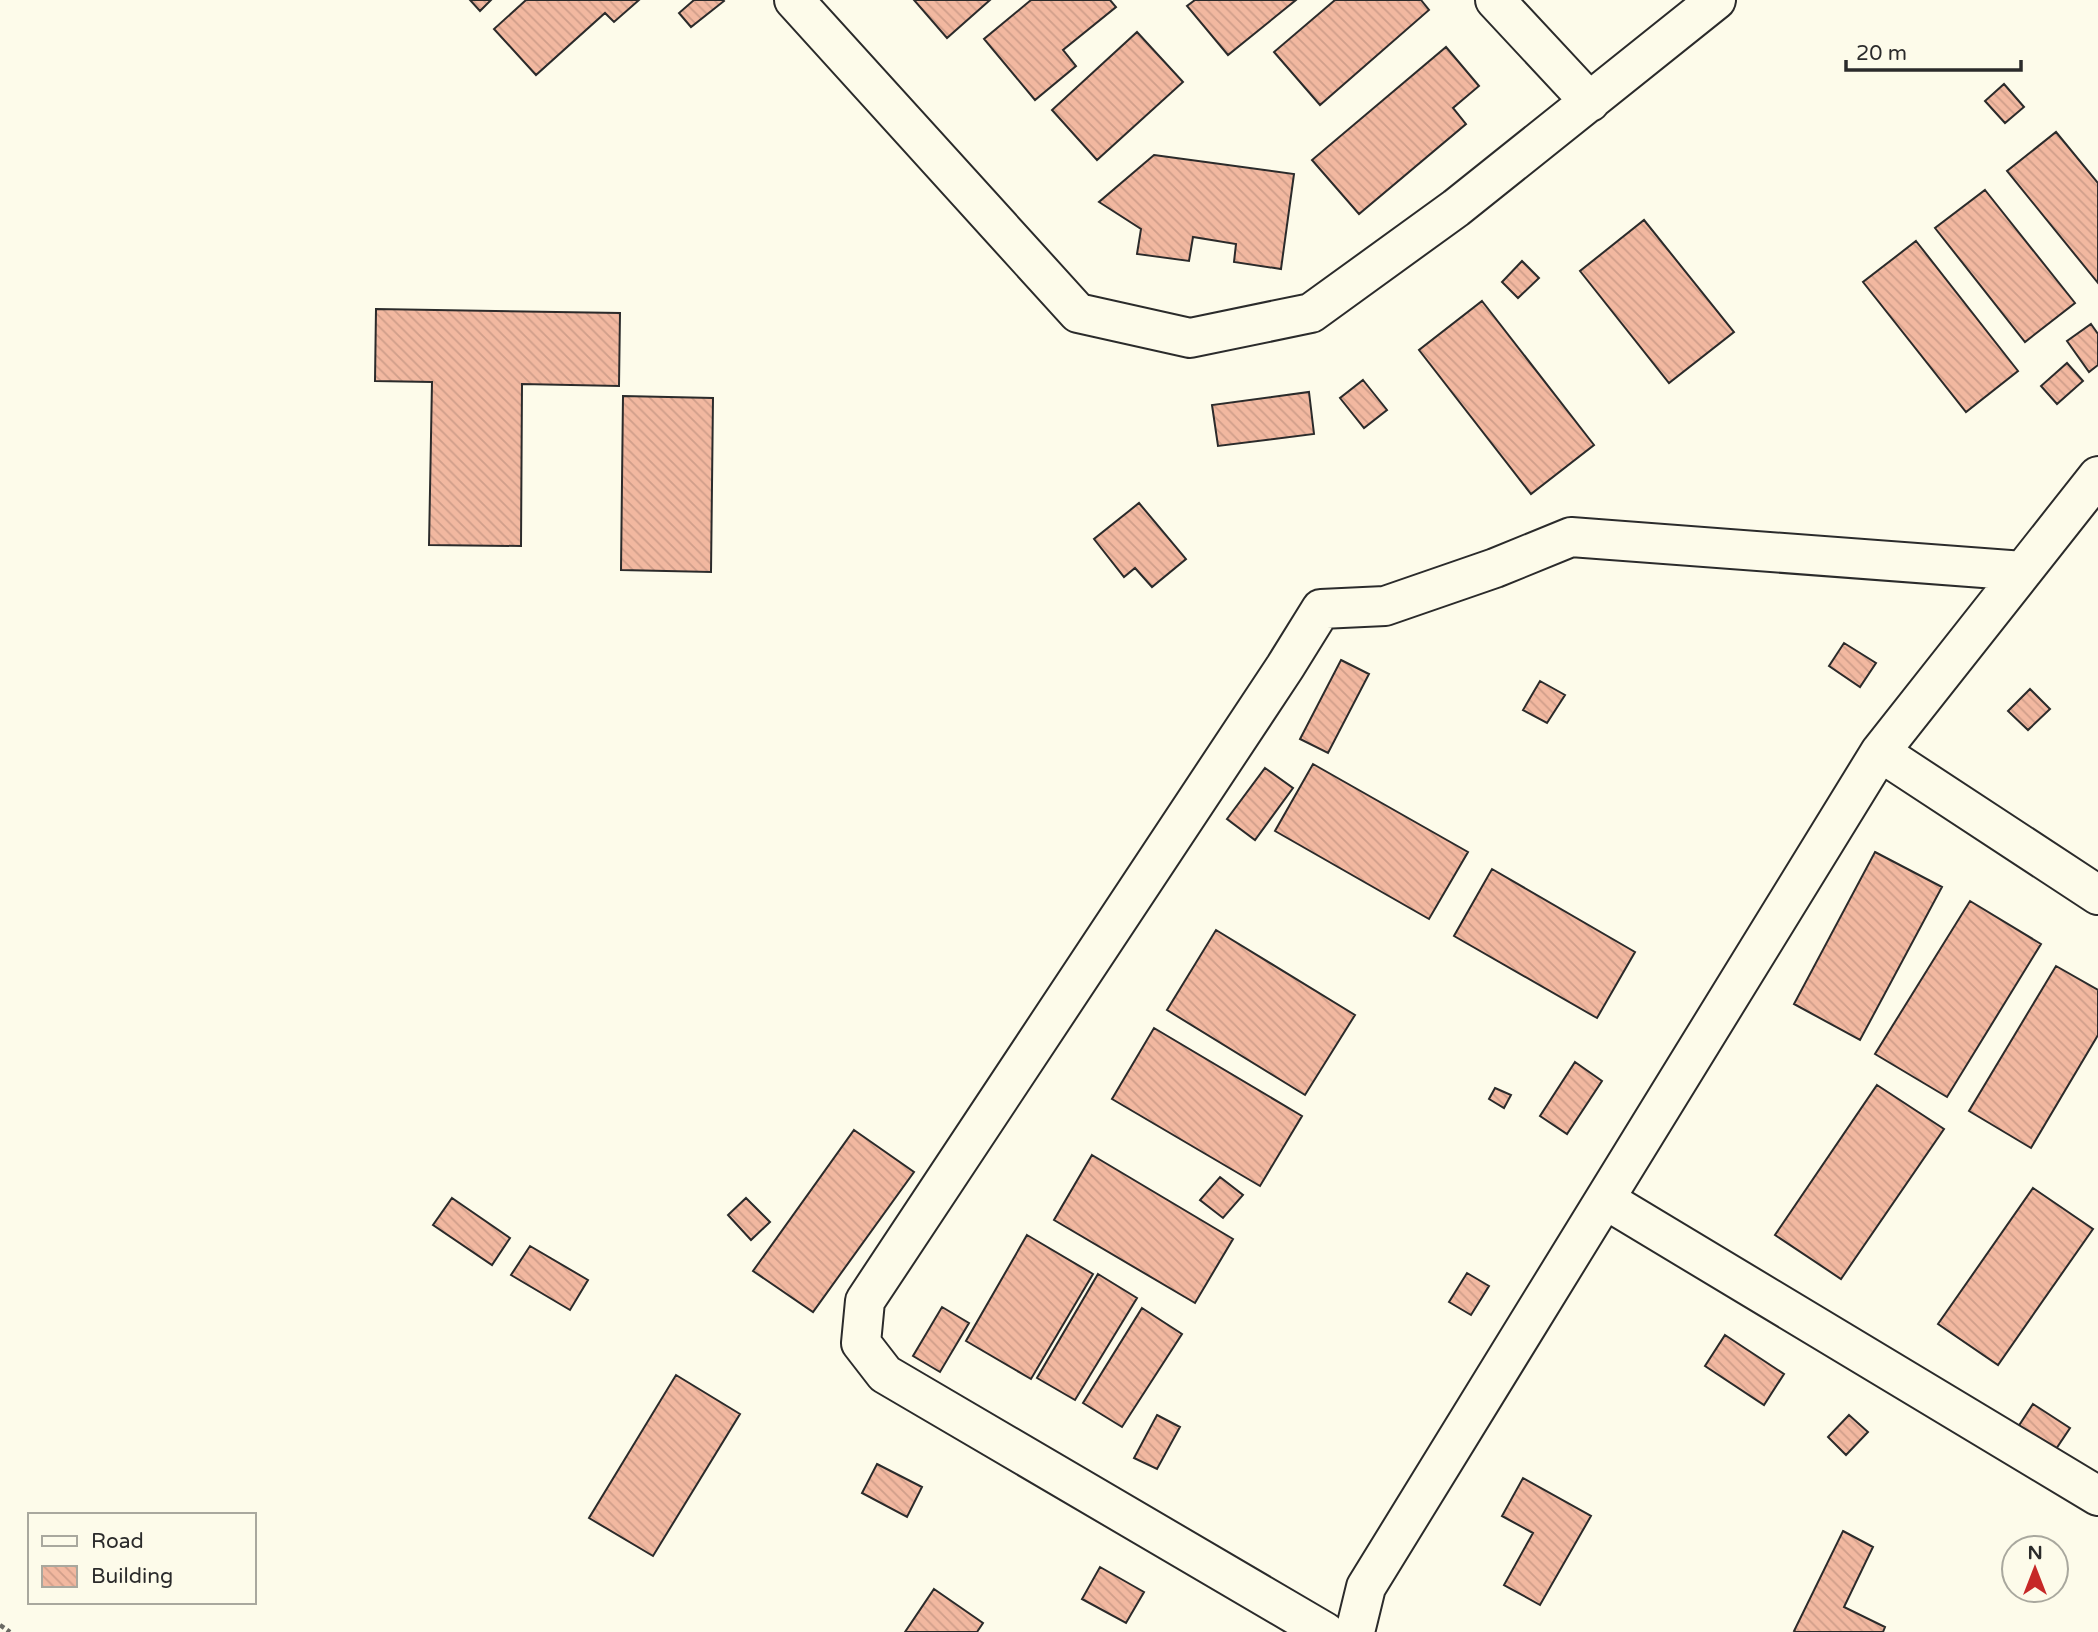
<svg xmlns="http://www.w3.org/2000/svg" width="2098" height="1632" font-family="'Varela Round',sans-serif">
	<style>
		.building { fill: url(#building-back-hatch); stroke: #2b2b2b; stroke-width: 2 }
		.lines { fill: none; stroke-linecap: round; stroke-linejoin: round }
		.minor-casing { stroke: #2b2b2b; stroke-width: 42 }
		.path { stroke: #6a6964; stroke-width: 4.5; stroke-dasharray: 5 3.5; stroke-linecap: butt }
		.minor { stroke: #fdfbea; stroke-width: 38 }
	</style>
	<defs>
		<pattern id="building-back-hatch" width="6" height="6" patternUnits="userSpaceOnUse" patternTransform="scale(1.75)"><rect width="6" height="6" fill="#f2b8a0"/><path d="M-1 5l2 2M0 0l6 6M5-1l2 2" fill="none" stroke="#d09e8a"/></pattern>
	</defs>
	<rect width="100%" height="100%" fill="#fdfbea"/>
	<!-- building -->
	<path class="building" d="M470 0H491L480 11Z
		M526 0H639L614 22 605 13 536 75 494 29Z
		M694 0H723L724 1 691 27 679 13Z
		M914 0H990L947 38Z
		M1031 0H1110L1116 7 1063 50 1076 66 1035 100 984 39Z
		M1195 0H1296L1228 55 1187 6Z
		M1335 0H1421L1429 10 1320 105 1274 52Z
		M1137 32 1183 82 1097 160 1052 110Z
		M1446 47 1479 86 1453 108 1466 124 1359 214 1312 160Z
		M2004 84 2024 107 2005 123 1985 101Z
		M2056 132 2098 183V283L2007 171Z
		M1154 155 1294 174 1281 269 1234 262 1236 244 1193 237 1189 261 1137 254 1141 229 1099 202Z
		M1985 190 2075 303 2025 342 1935 228Z
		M1644 220 1734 332 1669 383 1580 271Z
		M1916 241 2018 371 1966 412 1863 282Z
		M1522 261 1539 278 1518 298 1502 282Z
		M1482 301 1594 445 1531 494 1419 350Z
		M376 309 620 313 619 386 522 384 521 546 429 545 432 382 375 381Z
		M2091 324 2098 334V365L2089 372 2067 341Z
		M2067 363 2083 381 2057 404 2041 386Z
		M1363 380 1387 410 1364 428 1340 398Z
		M1309 392 1314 434 1218 446 1212 405Z
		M623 396 713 398 711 572 621 570Z
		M1139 503 1186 559 1152 587 1135 568 1124 577 1094 539Z
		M1844 643 1876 663 1860 687 1829 666Z
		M1341 660 1369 674 1328 753 1300 739Z
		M1540 681 1565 695 1547 723 1523 710Z
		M2030 689 2050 709 2028 730 2008 711Z
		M1313 764 1468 852 1429 919 1275 831Z
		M1265 768 1293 788 1255 840 1227 819Z
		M1875 852 1942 887 1860 1040 1794 1004Z
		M1492 869 1635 952 1597 1018 1454 936Z
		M1970 901 2041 944 1947 1097 1875 1054Z
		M1216 930 1355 1015 1305 1095 1167 1010Z
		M2056 966 2098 990V1035L2031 1148 1969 1111Z
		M1154 1028 1302 1116 1260 1186 1112 1099Z
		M1575 1062 1602 1081 1567 1134 1540 1116Z
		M1877 1085 1944 1129 1841 1279 1775 1235Z
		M1495 1088 1511 1095 1504 1108 1489 1099Z
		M854 1130 914 1172 813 1312 753 1271Z
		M1092 1155 1233 1239 1195 1303 1054 1220Z
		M1220 1177 1243 1195 1223 1218 1200 1200Z
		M2033 1188 2093 1229 1998 1365 1938 1324Z
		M452 1198 510 1238 492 1265 433 1225Z
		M746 1198 770 1222 751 1240 728 1215Z
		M1027 1235 1093 1274 1031 1379 966 1341Z
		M530 1246 588 1280 570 1310 511 1275Z
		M1467 1273 1489 1286 1471 1315 1449 1302Z
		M1098 1274 1137 1298 1075 1400 1037 1378Z
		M942 1307 969 1323 940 1372 913 1356Z
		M1142 1308 1182 1334 1122 1427 1083 1403Z
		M1725 1335 1784 1374 1764 1405 1705 1366Z
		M676 1375 740 1414 653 1556 589 1518Z
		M2033 1404 2070 1428 2054 1452 2018 1427Z
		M1157 1415 1180 1427 1157 1469 1134 1458Z
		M1849 1415 1868 1432 1846 1455 1828 1437Z
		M877 1464 922 1487 907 1517 862 1493Z
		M1523 1478 1591 1516 1540 1605 1504 1585 1533 1533 1502 1516Z
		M1843 1531 1873 1547 1844 1607 1885 1627 1883 1632H1796L1794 1631Z
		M1100 1567 1144 1592 1126 1623 1082 1599Z
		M934 1589 983 1623 977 1632H905Z"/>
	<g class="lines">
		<defs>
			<path id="minor" d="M794 0 1078 313 1190 338 1311 313 1456 208 1716 0
				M1495 0 1590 102
				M1880 752 2098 895
				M1606 1200 2098 1496
				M1325 1632 885 1374 861 1343 865 1301 1285 667 1321 609 1385 606 1495 568 1571 537 2023 571
				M1355 1632 1366 1587 1880 752 2098 476"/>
		</defs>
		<!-- minor casing -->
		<use href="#minor" class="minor-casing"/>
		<!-- path -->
		<path class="path" d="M0 1625 10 1632"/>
		<!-- minor -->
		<use href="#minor" class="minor"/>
	</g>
	<!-- legend -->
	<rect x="28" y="1513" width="228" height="91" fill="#fdfbea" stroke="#a9a89e" stroke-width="2"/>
	<rect x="42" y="1536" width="35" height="10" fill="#fdfbea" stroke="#a9a89e" stroke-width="2"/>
	<text x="91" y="1548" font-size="21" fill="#2b2b2b">Road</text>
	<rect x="42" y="1566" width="35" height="21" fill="url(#building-back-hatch)" stroke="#a9a89e" stroke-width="2"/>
	<text x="91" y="1583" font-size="21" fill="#2b2b2b">Building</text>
	<!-- north arrow -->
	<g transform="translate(2035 1569)"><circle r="33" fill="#fdfbea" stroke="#a9a89e" stroke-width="2"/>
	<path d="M0-5L12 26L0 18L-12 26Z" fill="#c62828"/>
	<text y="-10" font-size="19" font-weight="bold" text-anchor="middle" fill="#2b2b2b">N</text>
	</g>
	<!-- scale -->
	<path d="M1846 60v10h175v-10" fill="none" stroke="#2b2b2b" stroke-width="3.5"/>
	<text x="1856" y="60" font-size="21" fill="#2b2b2b" stroke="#fdfbea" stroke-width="5" paint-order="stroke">20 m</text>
</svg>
